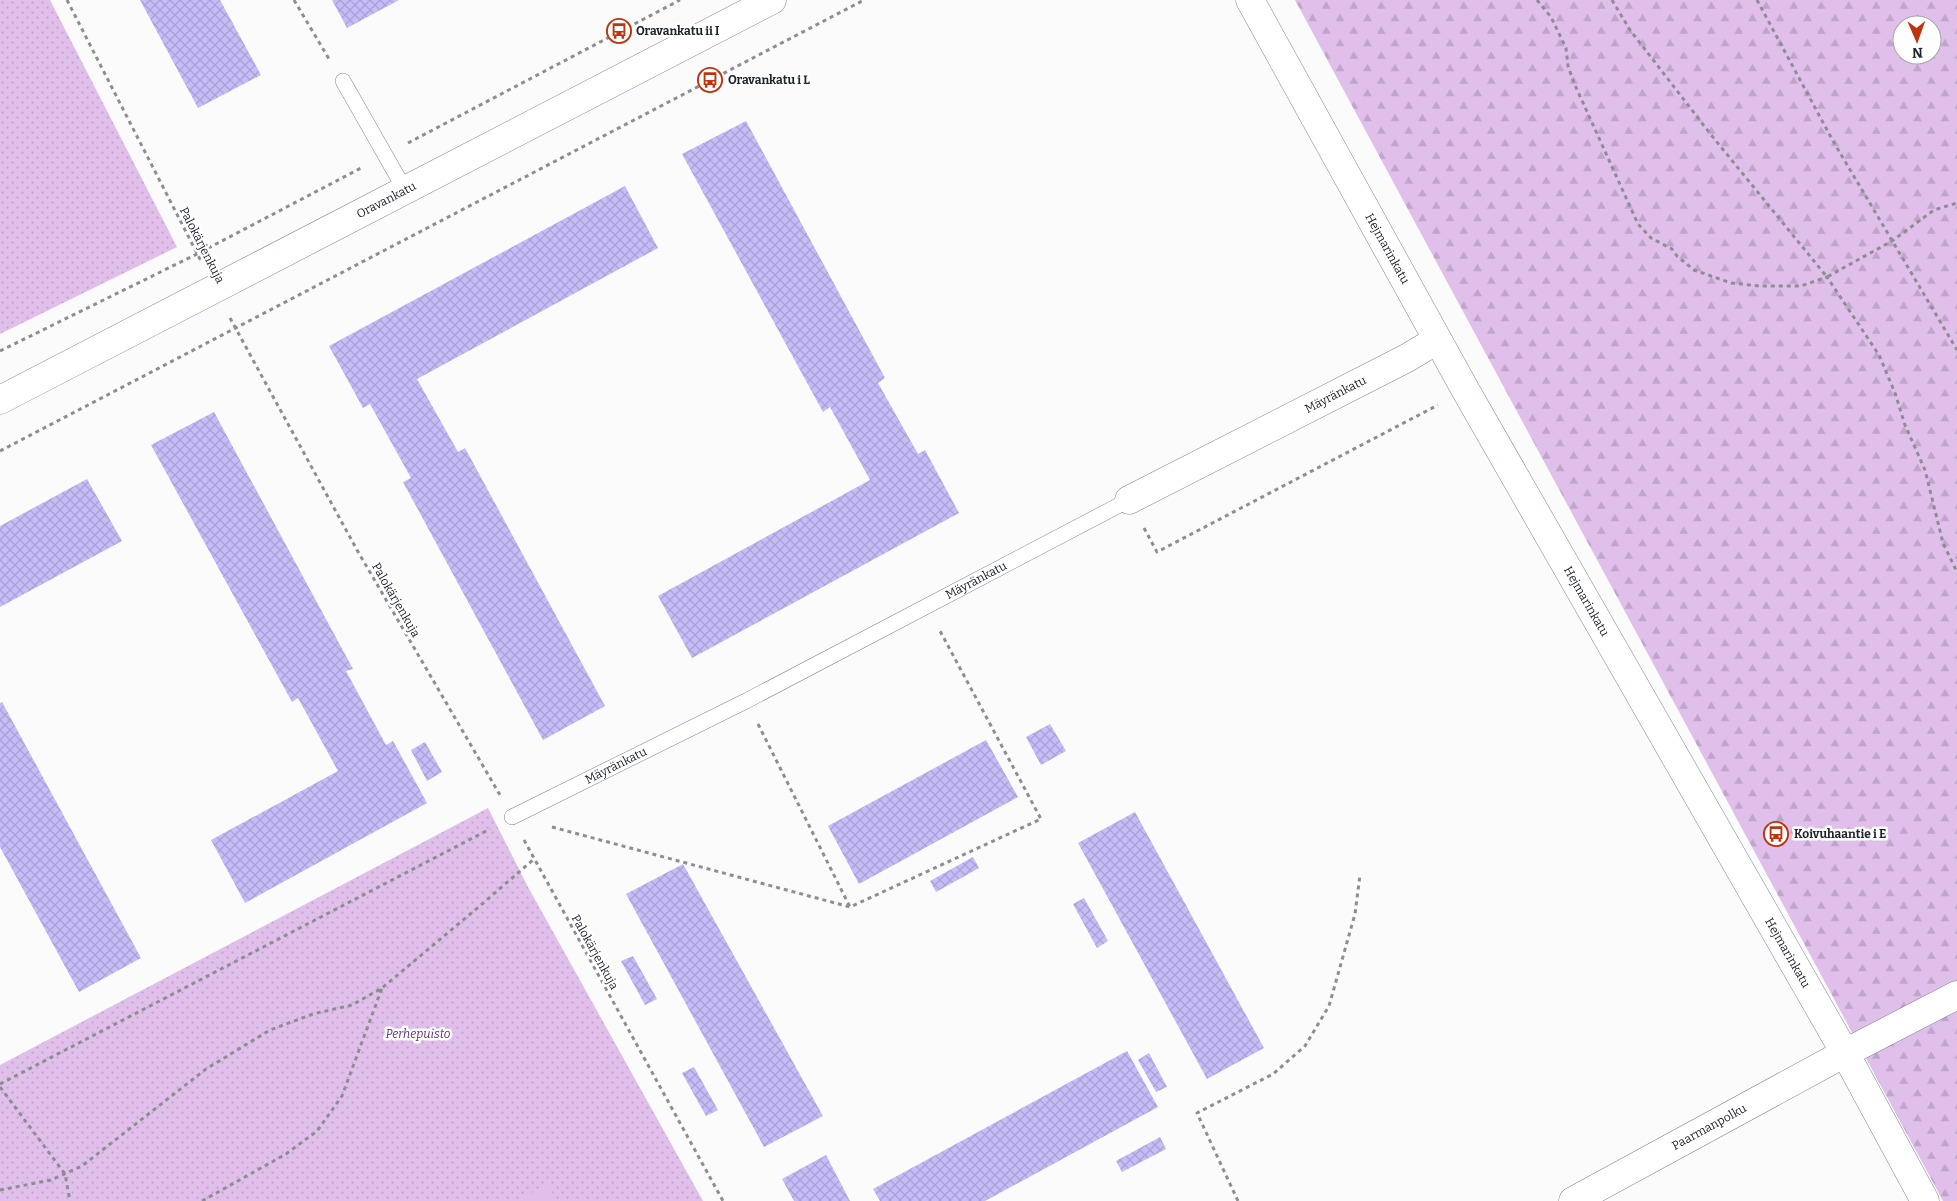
<svg xmlns="http://www.w3.org/2000/svg" width="1957" height="1201" font-family="Bitter,serif">
	<style>
		.grass { fill: url(#grass-dots) }
		.forest { fill: url(#forest-firs); fill-rule: evenodd }
		.garden { fill: #e0bfeb }
		.building { fill: url(#building-cross-hatch) }
		.lines { fill: none; stroke-linecap: round; stroke-linejoin: round }
		.service-casing { stroke: #7c869e; stroke-width: 16 }
		.minor-casing { stroke: #7c869e; stroke-width: 29 }
		.tertiary-casing { stroke: #7c869e; stroke-width: 29 }
		.path { stroke: #8c8e93; stroke-width: 3; stroke-dasharray: 4 4; stroke-linecap: butt }
		.service { stroke: #fff; stroke-width: 15 }
		.minor { stroke: #fff; stroke-width: 28 }
		.tertiary { stroke: #fff; stroke-width: 28 }
		.labels { text-anchor: middle; dominant-baseline: central; stroke-width: 5; stroke-linejoin: round; paint-order: stroke }
		.poi-label { font-size: 12px; font-weight: bold; fill: #20242e; stroke: #fff; text-anchor: start }
		.street-label { font-size: 12px; fill: #20242e; stroke: #fff }
		.park-label { font-size: 12px; font-style: italic; fill: #61306f; stroke: #fff }
	</style>
	<defs>
		<pattern id="grass-dots" width="8" height="8" patternUnits="userSpaceOnUse" patternTransform="scale(1.25)"><rect width="8" height="8" fill="#e0bfeb"/><path d="M2 2h.1M6 6h.1" fill="none" stroke="#c0a4ca" stroke-width="1.8" stroke-linecap="round"/></pattern>
		<pattern id="forest-firs" width="22" height="20" patternUnits="userSpaceOnUse" patternTransform="scale(1.25)"><rect width="22" height="20" fill="#e0bfeb"/><path d="M5 1l3.5 6h-7zM16 11l3.5 6h-7z" fill="#c0a4ca"/></pattern>
		<pattern id="building-cross-hatch" width="8" height="8" patternUnits="userSpaceOnUse" patternTransform="scale(1.25)"><rect width="8" height="8" fill="#c6bcf8"/><path d="M0 0l8 8M0 8l8-8" fill="none" stroke="#aaa1d5"/></pattern>
	</defs>
	<rect width="100%" height="100%" fill="#fbfbfb"/>
	<!-- grass -->
	<path class="grass" d="M0 0H50L177 247 0 334Z
		M488 808 528 887 703 1201H0V1065Z"/>
	<!-- forest -->
	<path class="forest" d="M1295 0H1957V1201H1943ZM1902 25H1932V55H1902Z"/>
	<!-- garden -->
	<path class="garden" d="M547 1184 557 1201H517Z"/>
	<!-- building -->
	<path class="building" d="M140 0H220L261 75 198 108Z
		M332 0H399L347 28Z
		M746 121 885 378 878 383 918 454 925 450 959 513 692 658 658 596 870 480 830 407 823 412 682 154Z
		M625 186 658 248 417 379 458 452 465 448 605 706 543 740 403 482 411 478 370 404 363 408 329 346Z
		M214 412 353 669 346 671 386 745 393 741 427 803 245 903 211 840 338 771 298 698 292 702 151 445Z
		M87 479 122 541 0 607V526Z
		M2 702 141 958 79 992 0 847V703Z
		M1050 724 1066 751 1041 765 1026 737Z
		M986 740 1018 797 859 884 828 826Z
		M425 742 442 772 427 781 411 750Z
		M1135 812 1264 1048 1207 1079 1078 843Z
		M973 857 979 868 936 892 930 881Z
		M683 864 823 1116 764 1147 626 894Z
		M1084 898 1108 941 1097 948 1073 904Z
		M633 956 657 999 645 1005 621 961Z
		M1127 1051 1158 1107 985 1201H880L873 1189Z
		M1149 1053 1167 1087 1156 1092 1138 1060Z
		M694 1067 718 1110 706 1116 682 1073Z
		M1160 1137 1166 1149 1122 1172 1116 1161Z
		M826 1155 850 1201H794L782 1179Z"/>
	<g class="lines">
		<defs>
			<g id="service">
				<path d="M343 81 405 190"/>
				<path id="s1" d="M512 817 746 701 1129 500"/>
			</g>
			<g id="minor">
				<path id="s2" d="M1129 500 1407 358 1437 340"/>
				<path id="s3" d="M1573 1201 1845 1053 1957 995"/>
			</g>
			<g id="tertiary">
				<path id="s4" d="M1250 0 1466 391 1845 1053 1925 1201"/>
				<path id="s5" d="M0 400 772 0"/>
			</g>
		</defs>
		<!-- service casing -->
		<use href="#service" class="service-casing"/>
		<!-- minor casing -->
		<use href="#minor" class="minor-casing"/>
		<!-- tertiary casing -->
		<use href="#tertiary" class="tertiary-casing"/>
		<!-- path -->
		<path class="path" d="M67 0 201 261
			M294 0 329 59
			M1537 0 1551 17 1566 48 1568 66 1574 83 1638 224 1651 238 1672 249 1677 256 1694 270 1731 283 1759 286H1801L1827 277 1879 355 1895 393 1905 425 1925 470 1943 543 1957 572
			M1612 0 1630 30 1712 136 1827 277 1892 241 1934 210 1957 203
			M1757 0 1833 141 1957 350
			M408 143 680 0
			M230 318 357 550 500 795
			M0 351 197 254 363 167
			M0 451 864 0
			M1144 528 1157 552 1438 405
			M758 724 850 907
			M552 827 850 907 1041 819 939 629
			M524 840 723 1201
			M0 1084 490 829
			M0 1087 65 1174 70 1201
			M0 1190 51 1180 82 1166 206 1069 270 1030 313 1014 352 1005 382 988 481 905 534 859
			M202 1201 286 1154 317 1131 342 1096 382 988
			M1238 1201 1197 1113 1273 1074 1305 1046 1329 1006 1355 914 1360 875"/>
		<!-- service -->
		<use href="#service" class="service"/>
		<!-- minor -->
		<use href="#minor" class="minor"/>
		<!-- tertiary -->
		<use href="#tertiary" class="tertiary"/>
	</g>
	<!-- icons -->
	<defs>
		<symbol id="bus-ring" viewBox="-11 -11 22 22"><circle r="9.5" fill="#fff" stroke="#be340f" stroke-width="1.5"/><path d="M-5-6H5V4H4V6H2V4H-2V6H-4V4H-5ZM-3.5-4V0h7V-4ZM-3.5 1.2v1.5H-2V1.2ZM2 1.2v1.5H3.5V1.2Z" fill="#be340f"/></symbol>
	</defs>
	<g fill-rule="evenodd">
		<use href="#bus-ring" x="605" y="17" width="28" height="28"/>
		<use href="#bus-ring" x="696" y="66" width="28" height="28"/>
		<use href="#bus-ring" x="1762" y="820" width="28" height="28"/>
	</g>
	<g class="labels">
		<!-- poi labels -->
		<g class="poi-label">
			<text x="636" y="31">Oravankatu ii I</text>
			<text x="728" y="80">Oravankatu i L</text>
			<text x="1794" y="834">Koivuhaantie i E</text>
		</g>
		<!-- street labels -->
		<g class="street-label">
			<text stroke="none"><textPath href="#s5" startOffset="435">Oravankatu</textPath></text>
			<text transform="translate(202 245) rotate(63)">Palokärjenkuja</text>
			<text stroke="none"><textPath href="#s4" startOffset="284">Hejmarinkatu</textPath></text>
			<text stroke="none"><textPath href="#s2" startOffset="232">Mäyränkatu</textPath></text>
			<text stroke="none"><textPath href="#s1" startOffset="521">Mäyränkatu</textPath></text>
			<text transform="translate(396 600) rotate(60)">Palokärjenkuja</text>
			<text stroke="none"><textPath href="#s4" startOffset="689">Hejmarinkatu</textPath></text>
			<text stroke="none"><textPath href="#s1" startOffset="116">Mäyränkatu</textPath></text>
			<text transform="translate(595 952) rotate(61)">Palokärjenkuja</text>
			<text stroke="none"><textPath href="#s4" startOffset="1094">Hejmarinkatu</textPath></text>
			<text stroke="none"><textPath href="#s3" startOffset="155">Paarmanpolku</textPath></text>
		</g>
		<!-- park labels -->
		<g class="park-label">
			<text x="418" y="1034">Perhepuisto</text>
		</g>
	</g>
	<!-- north arrow -->
	<g transform="translate(1917 40) rotate(178)"><circle r="24" fill="#ffffff" stroke="#a6a7ab"/>
	<path d="M0-4L9 19L0 12L-9 19Z" fill="#be340f"/>
	<text y="-8" font-size="14" font-weight="bold" text-anchor="middle" fill="#20242e">N</text>
	</g>
</svg>
